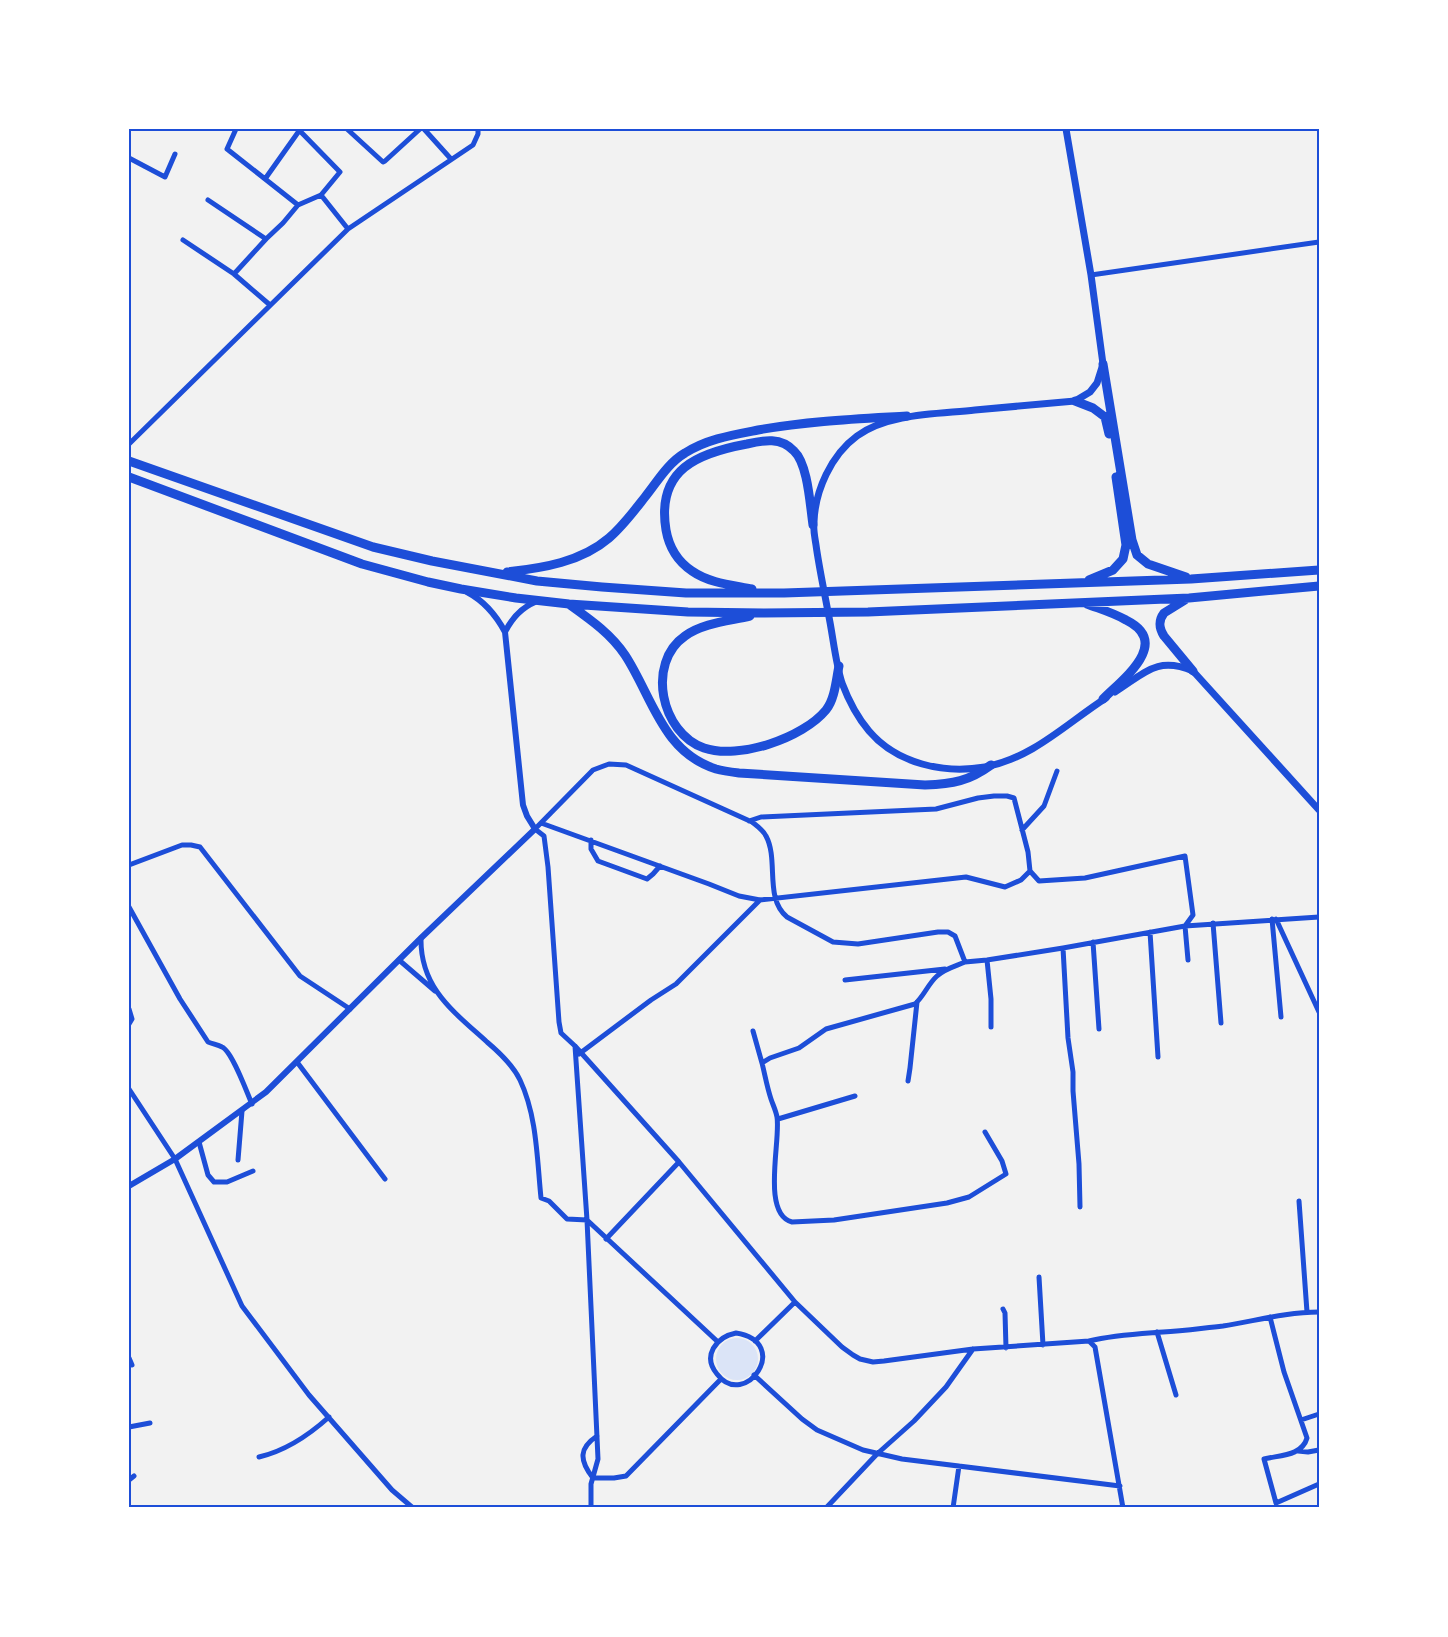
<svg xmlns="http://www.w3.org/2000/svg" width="1448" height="1637" font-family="Cabin,sans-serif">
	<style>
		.green { fill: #dbe4f7 }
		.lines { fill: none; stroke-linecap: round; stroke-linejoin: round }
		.minor { stroke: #1d4ed8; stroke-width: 5 }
		.tertiary { stroke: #1d4ed8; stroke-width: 6 }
		.secondary { stroke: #1d4ed8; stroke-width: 7 }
		.motorway { stroke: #1d4ed8; stroke-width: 9 }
		.neatline { fill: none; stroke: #1d4ed8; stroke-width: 2 }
	</style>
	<rect width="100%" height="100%" fill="#f2f2f2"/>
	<!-- green -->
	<path class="green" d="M716 1359a21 21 0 1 1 42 0a21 21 0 1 1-42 0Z"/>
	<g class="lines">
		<!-- minor -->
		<path class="minor" d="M236 129 227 149 298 205 283 223 266 239
			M298 129 340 172 321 195 348 229
			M347 129 383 162 385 161 420 129
			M424 129 451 159
			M129 158 165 177 175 154
			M265 179 299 131
			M208 200 266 239 234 274 270 305
			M298 205 321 195
			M183 240 234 274
			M1091 275 1319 242
			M129 444 348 229 473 145 478 134V129
			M541 823 709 884 739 896 760 900 966 877 1005 887 1021 880 1030 871 1028 852 1014 798 1007 796H994L978 798 936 809 761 817 749 821
			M1022 830 1044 806 1057 771
			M591 840V849L598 861 647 879 653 874 660 866
			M129 865 182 845H191L200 847 300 976 350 1009
			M1030 871 1039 881 1085 878 1185 856 1193 915 1185 926 1188 960
			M129 907 180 999 208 1042C213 1044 218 1045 222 1047 232 1051 247 1093 252 1104
			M1272 919 1281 1017
			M1276 919 1319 1012
			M1213 923 1221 1023
			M1150 932 1158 1057
			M421 938C420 988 454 1012 487 1042 500 1053 513 1065 520 1080 537 1116 537 1159 541 1198L549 1201 567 1219 587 1220 718 1342
			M1093 942 1099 1029
			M1063 948 1068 1038 1073 1072V1091L1079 1164 1080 1207
			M399 960 435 991
			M987 960 991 999V1027
			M965 962C956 966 944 969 937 976 928 984 924 996 915 1004L826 1029 799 1048 770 1058 762 1063C765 1075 767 1087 771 1099 773 1105 776 1111 777 1117 781 1140 761 1214 792 1222L834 1220 947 1203 969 1197 1006 1174 1002 1161 985 1132
			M845 980 945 969
			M129 1009 132 1019 129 1024
			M753 1031 762 1063
			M575 1046 587 1220 598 1459 591 1484V1508
			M579 1054 651 1000 676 984 760 900
			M297 1062 385 1179
			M908 1081 910 1068 917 1002
			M129 1089 175 1159 242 1306 309 1395 392 1490 413 1508
			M778 1119 855 1096
			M199 1142 208 1175 214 1182H227L253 1171
			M238 1160 242 1111
			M1299 1201 1307 1312
			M606 1239 679 1162
			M1039 1277 1043 1345
			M1003 1309 1005 1313 1006 1348
			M1270 1317 1284 1372 1307 1438C1302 1456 1280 1455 1264 1459L1276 1503 1319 1484
			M1157 1332 1176 1395
			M736 1333C793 1342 745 1411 717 1374 702 1356 716 1337 736 1333Z
			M755 1341 795 1302
			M1089 1341C1114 1335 1137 1334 1163 1332 1183 1331 1203 1328 1223 1326 1255 1321 1286 1312 1319 1312
			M129 1358 132 1365
			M754 1375 802 1419 817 1430 863 1450 902 1459 1120 1486
			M1301 1420 1319 1414
			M129 1427 150 1423
			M597 1436C579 1448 579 1460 593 1478H614L626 1476 721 1379
			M1298 1451 1308 1452 1319 1450
			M259 1457C285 1451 309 1435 329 1417
			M129 1480 134 1476
			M826 1508 877 1454 914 1421 946 1387 973 1349
			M953 1508 959 1466
			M1123 1508 1095 1347 1089 1341 973 1349 884 1361 873 1362 860 1359 853 1355 842 1347 795 1302 679 1162 575 1046 561 1033 559 1022 548 867 544 836 535 829 593 770 609 764 626 765 752 822C757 826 763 830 766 836 779 860 764 898 787 917L833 942 858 944 938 932H948L955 936 965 962 987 960 1063 948 1185 926 1319 917"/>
		<!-- tertiary -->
		<path class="tertiary" d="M505 632C512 618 521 608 535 602
			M129 1186 175 1159 266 1092 421 938 535 829 527 816 523 805 505 632C496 615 484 601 467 592"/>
		<!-- secondary -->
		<path class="secondary" d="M1066 129 1091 275 1103 364 1097 383 1090 392 1075 401C1042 404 1009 407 975 410 939 414 888 413 857 436 831 455 815 491 814 522 813 530 815 538 816 545 819 567 824 590 828 612 833 635 835 661 842 683 848 699 858 718 869 731 897 764 944 774 985 767 1033 758 1067 723 1106 698
			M1115 692C1145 673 1157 656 1193 671L1319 810"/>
		<!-- motorway -->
		<path class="motorway" d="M1103 364 1132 540 1137 555 1148 564 1186 577
			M1075 401 1093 408 1105 417 1109 434
			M129 461 373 547 432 561 537 581 602 587 686 593H784L1191 579 1319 570
			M129 477 362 564 428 582 461 589 516 598 569 604 688 612 764 613 868 612 1189 598 1319 586
			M507 572C543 568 581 562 609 538 623 526 634 511 645 497 657 482 668 463 685 453 707 439 732 435 758 430 808 421 857 419 907 416
			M1089 580 1113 570 1123 559 1126 545 1116 477
			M752 589C732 585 709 583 692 571 677 561 669 547 666 530 656 469 698 453 747 444 764 440 781 437 794 451 808 464 810 505 813 525
			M1185 600 1164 613C1158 621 1159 628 1164 636L1193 671
			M1087 604C1100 609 1114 613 1126 620 1172 643 1123 679 1103 699
			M570 605C591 620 611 634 625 655 652 696 662 752 716 769 723 771 731 772 739 773L925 785C953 784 969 781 991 765
			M750 616C729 621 703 623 685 636 646 663 661 733 704 748 739 760 803 738 826 710 835 699 836 680 839 666"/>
	</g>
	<!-- border -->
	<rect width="1448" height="1637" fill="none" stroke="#ffffff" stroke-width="261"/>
	<rect x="130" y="130" width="1188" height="1376" class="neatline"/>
</svg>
